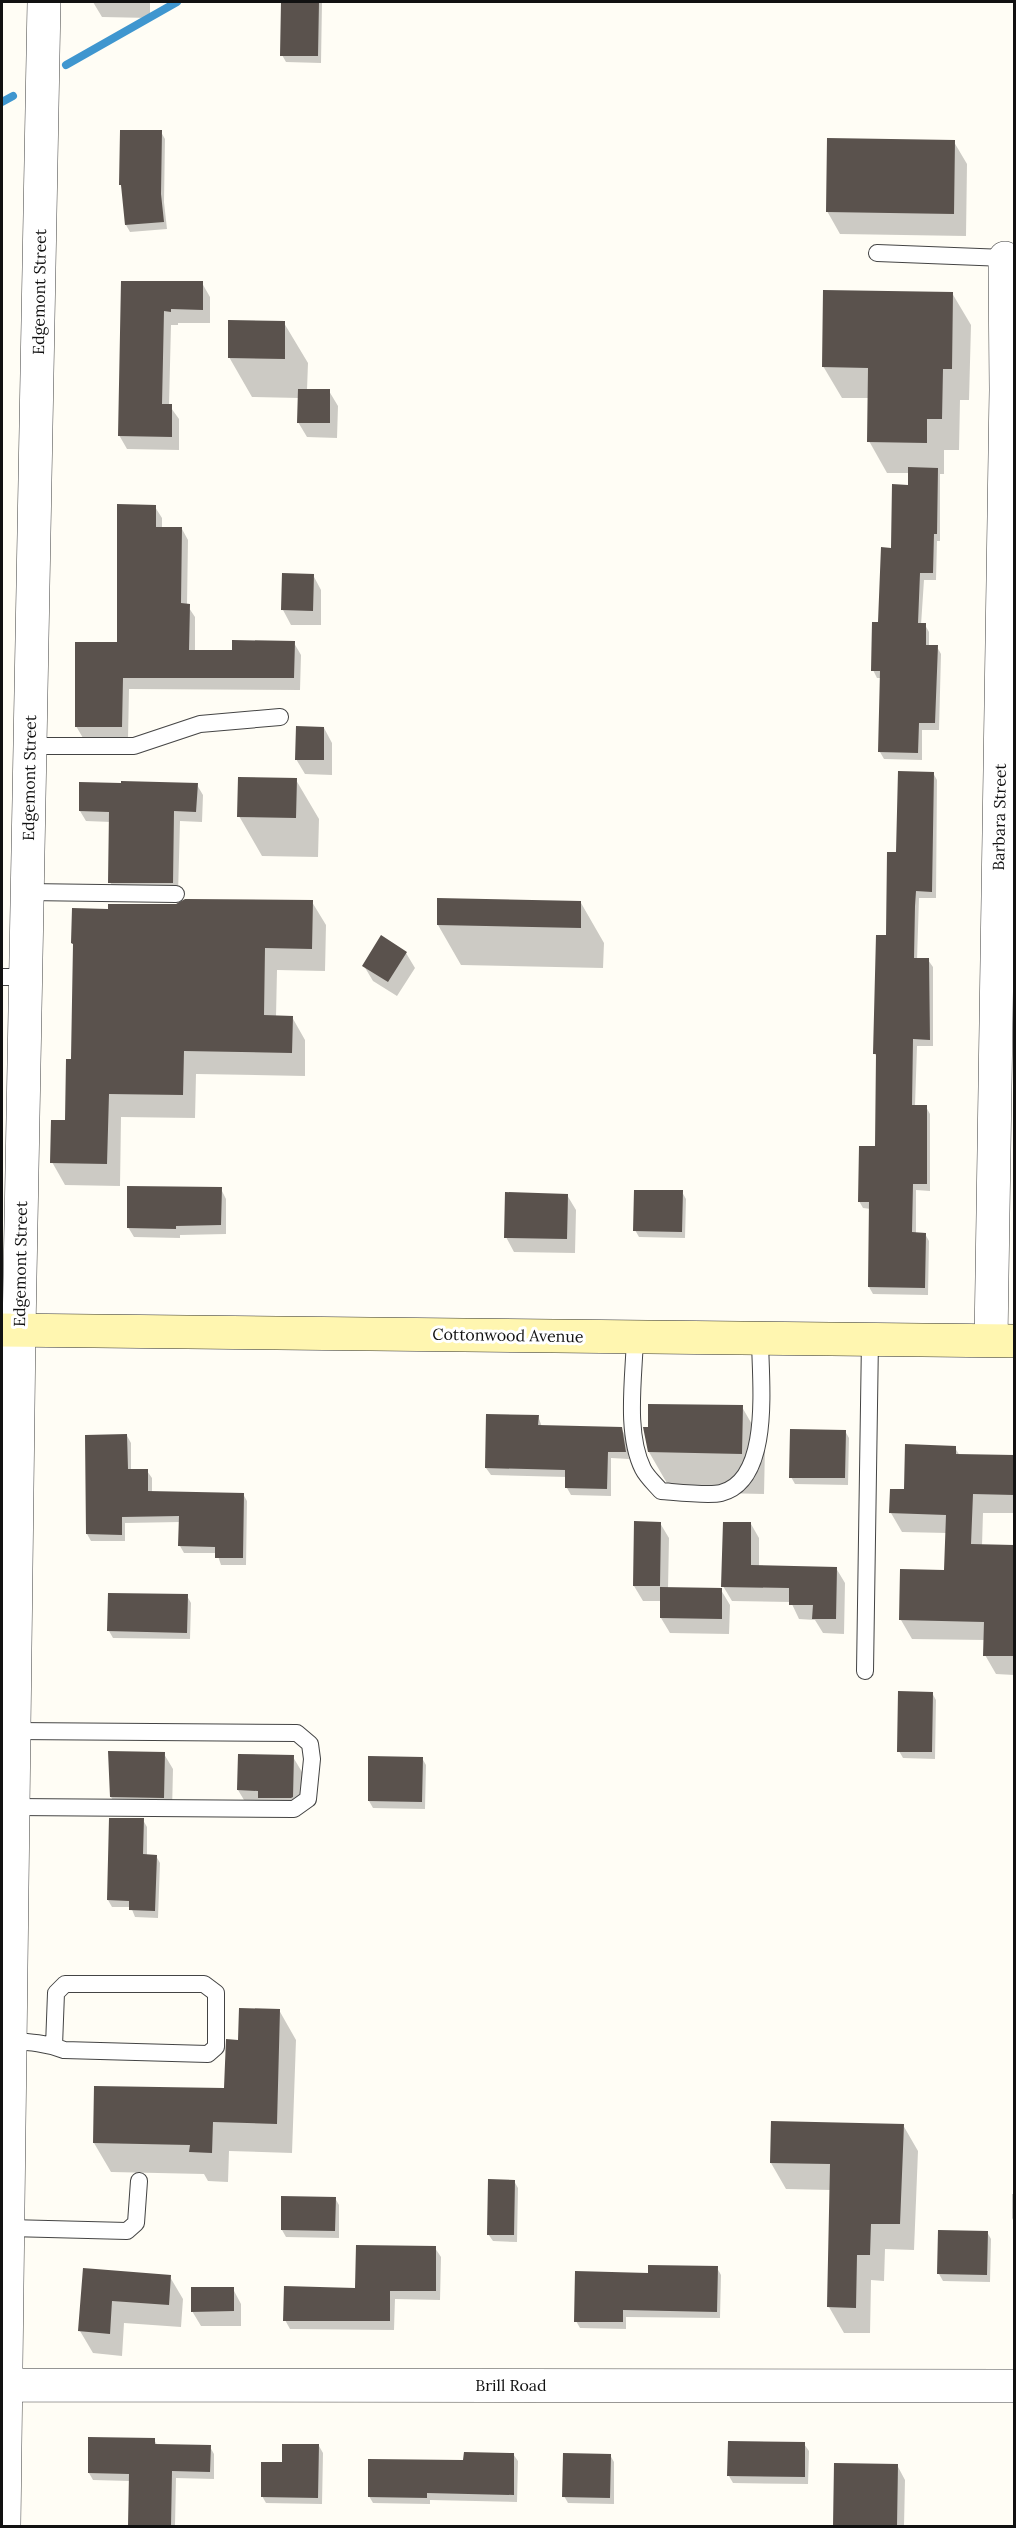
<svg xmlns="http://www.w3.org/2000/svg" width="1016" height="2528" font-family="Lora,serif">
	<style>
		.shadow { fill: #0003 }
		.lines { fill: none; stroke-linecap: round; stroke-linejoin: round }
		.stream { stroke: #3f96cf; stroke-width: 8 }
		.building { fill: #5a524d }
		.lane-casing { stroke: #444; stroke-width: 18 }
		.street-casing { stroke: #444; stroke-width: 34 }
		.secondary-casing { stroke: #333; stroke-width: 34 }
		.lane { stroke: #fff; stroke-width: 16 }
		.street { stroke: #fff; stroke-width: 33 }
		.secondary { stroke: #fff6b0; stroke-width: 33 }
		.labels { text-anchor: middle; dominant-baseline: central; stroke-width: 6; stroke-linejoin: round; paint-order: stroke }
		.street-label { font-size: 16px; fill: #111; stroke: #fff }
	</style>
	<rect width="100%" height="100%" fill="#fffdf5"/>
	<!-- shadow -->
	<path class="shadow" d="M93 2H150V18L102 17Z
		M283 2H322L321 63 286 62 282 55Z
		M161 132 165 139 164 202 167 229 130 232 126 225 123 189 121 185Z
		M954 142 967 164 966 236 840 234 827 211Z
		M122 282 202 283 210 297V323H178V325H171L169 405 179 419V450L127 449 119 435Z
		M952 293 971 325 969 400H960L959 450H944V474H940V541H937L936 580H924L921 625H925L929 632V647H937L941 654 939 730H922V760L884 759 880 752 881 678H877L873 670 893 549 909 486V473H887L869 441V398H842L823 366Z
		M284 323 308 363 307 390 329 391 338 406 337 438 307 437 298 422 299 398 252 397 229 357Z
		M155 507 162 518V528L182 529 188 540 187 605 195 617V651L233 652 294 643 301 655 300 690 129 689 128 739 83 738 76 726 118 644Z
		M313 575 321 590V625H291L283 610Z
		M324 728 332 743V775L305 774 296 759Z
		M933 773 937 780 936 898H919L917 960H928L933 967V1046H917L915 1106 926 1107 930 1114V1191L916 1190V1234H925L929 1241 928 1295 873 1294 869 1287 871 1209 863 1208 859 1201 876 1148 878 1059 875 1054 887 937 898 854Z
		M296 780 319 819 318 857 262 856 239 816Z
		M197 785 203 795 202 822 180 821 178 894 116 893 110 882 111 822 86 821 80 811Z
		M439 900 581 903 604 943 603 968 461 965 438 925Z
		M312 902 326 925 325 971 277 970 276 1017H292L305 1040V1076L196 1074 195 1118 121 1117 120 1186 65 1185 52 1162 66 1122 73 1061 75 947 72 943 109 911Z
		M381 938 406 953 415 968 397 996 373 981 364 966Z
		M221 1189 226 1199V1234L180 1235V1238L134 1237 128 1227Z
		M682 1192 686 1199 685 1238 639 1237 635 1230Z
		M567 1195 576 1210 575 1253 514 1252 506 1237Z
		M742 1407 765 1447 764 1494 672 1492 649 1452Z
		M487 1416H538L542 1427 621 1428 625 1435 629 1459 611 1458V1496L571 1495 567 1488V1477L491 1475 486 1468Z
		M845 1431 849 1438 848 1485 795 1484 791 1477Z
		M87 1436H127L131 1443V1471H147L152 1478V1493L243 1494 247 1501 246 1565H221L217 1553H184L180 1546V1522L125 1523V1541H91L87 1534Z
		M955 1448 960 1456 1014 1457V1513H983L982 1546 1014 1547V1675L996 1674 985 1655V1640L912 1639 901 1620 946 1571 947 1533 902 1532 891 1513 905 1491Z
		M660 1523 669 1538 668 1589 721 1590 730 1605 729 1634 670 1633 661 1618 662 1601H643L634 1586Z
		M751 1524 759 1538V1567L836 1568 845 1583 844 1634 823 1633 815 1620 799 1619 791 1602 732 1601 723 1586Z
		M187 1596 191 1603 190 1639 113 1638 109 1631Z
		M932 1693 936 1700 935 1759 903 1758 899 1751Z
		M164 1754 173 1769 172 1812H120L111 1797Z
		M239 1756 293 1757 302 1772 301 1812 247 1805 238 1790Z
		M422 1758 426 1765 425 1809 373 1808 369 1801Z
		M143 1820 147 1827V1856H156L160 1863 158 1918 135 1917 131 1907H112L108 1900Z
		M279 2010 296 2040 292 2153 229 2151 228 2182 208 2181 204 2174 111 2172 94 2143 226 2089 239 2041Z
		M772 2123 903 2125 918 2151 914 2250 885 2249 884 2281 871 2280 870 2333H844L829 2307 831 2190 786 2189 771 2163Z
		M514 2181 518 2188 517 2242 493 2241 488 2234Z
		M1012 2194H1014V2222L1012 2218Z
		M335 2198 339 2205V2238L286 2237 282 2230Z
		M987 2232 991 2239 990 2282 943 2281 939 2274Z
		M435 2248 441 2257 440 2300 395 2299 394 2330 290 2329 285 2320 357 2289Z
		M717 2268 721 2275 720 2318 626 2317V2329L580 2328 576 2321 650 2274Z
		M85 2270 170 2277 183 2299 181 2327 124 2323 122 2356 93 2353 80 2331Z
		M233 2289 241 2304V2326H201L192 2311Z
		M154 2440 158 2446 210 2447 214 2454V2479L176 2478 175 2526H129L130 2481 93 2480 89 2473Z
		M804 2444 809 2451 808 2484 733 2483 729 2476Z
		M319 2446 323 2453 322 2504 266 2503 262 2496 283 2464Z
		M513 2454 518 2461 517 2502 430 2500V2504L373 2503 369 2496 465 2462Z
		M610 2455 614 2462V2504L568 2503 564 2496Z
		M835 2464 897 2465 905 2480 904 2526H834Z"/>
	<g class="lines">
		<!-- stream -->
		<path class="stream" d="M66 65 177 2
			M2 102 13 96"/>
	</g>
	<!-- building -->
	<path class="building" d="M281 2H319L318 56H280Z
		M120 130H162L161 194 164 222 125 225 121 185H119Z
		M827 138 955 140 954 214 826 212Z
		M121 281H203V310L171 309V312L164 311 162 404H172V437L118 436Z
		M823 290 953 292 952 369H943L942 419H927V443L867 442 868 368 822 367Z
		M228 320 285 321V359L228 358Z
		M298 389H330V423H297Z
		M908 467 938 468 937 534H934L933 573H920L918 623H926V645H938L935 723H919L918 753 878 752 880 671H871L872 622H878L881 547 891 548 892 484 908 485Z
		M117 504 156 505V527H182L181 603 190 604 189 650H232V640L295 641 294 678H123L122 727H75V642H117Z
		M282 573 314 574 313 611 281 610Z
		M296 726 324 727V760H295Z
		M898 771 934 772 932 892 916 891 915 906 914 958H929L930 1040 913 1039 912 1105H927V1184H913L912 1232 926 1233 925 1288 868 1287 869 1202H858L859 1146H875L876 1054H873L876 935H886L887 852H896Z
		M238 777 297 778 296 818 237 817Z
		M121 781 198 783 196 812 174 811 173 883H108L109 812 79 811V782L121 783Z
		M437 898 581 901V928L437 925Z
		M185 899 313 900 312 949 265 948 264 1015 293 1016 292 1053 184 1051 183 1095 109 1094 107 1164 50 1163 51 1120H65L66 1059H71L73 944 71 943 72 908 108 909V904H176Z
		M381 935 407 952 388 982 362 966Z
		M127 1186 222 1187 221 1225 176 1226V1229L127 1228Z
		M634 1190H683L682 1232 633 1231Z
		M505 1192 568 1194 567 1239 504 1238Z
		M648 1404 743 1405 742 1454 648 1452 643 1427H648Z
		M486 1414 539 1415 538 1425 622 1427 626 1452H608L607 1489 565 1488V1470L485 1468Z
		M790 1429 846 1430 845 1478H789Z
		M127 1434 128 1469H148V1491L244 1493 243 1558H215V1547L178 1546 179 1516 122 1517V1535L86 1534 85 1435Z
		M905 1444 956 1446V1454L1014 1455V1495L973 1494 971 1544 1014 1545V1656H983L984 1622 899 1620 900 1569 944 1570 946 1515 889 1513 890 1489H904Z
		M634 1521 661 1522 660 1586H633Z
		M723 1522H751V1565L837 1567 836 1619H812L813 1605H789V1588L721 1587Z
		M660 1587 722 1588V1619L660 1618Z
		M108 1593 188 1594 187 1633 107 1631Z
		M898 1691 933 1692 932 1752H897Z
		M108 1751 165 1752 164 1798 110 1797Z
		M238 1754 294 1755 293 1797 291 1798H258V1791L237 1790Z
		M368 1756 423 1757 422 1802 368 1801Z
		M109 1818H144L143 1854 157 1855 155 1911 129 1910V1901L107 1900Z
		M239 2008 280 2009 277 2124 213 2122 212 2153 189 2152 190 2145 93 2143 94 2086 224 2088 226 2039 238 2040Z
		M771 2121 904 2124 900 2224H871L870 2255H857L856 2308 827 2307 830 2164 770 2163Z
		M488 2179 515 2180 514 2235H487Z
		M281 2196 336 2197 335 2231 281 2230Z
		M938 2230 988 2231 987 2275 937 2274Z
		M356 2245 436 2246V2291H390V2321H283L284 2286 355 2288Z
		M648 2265 718 2266 717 2312 623 2310V2322H574L575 2271 648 2273Z
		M83 2268 171 2275 169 2305 112 2301 110 2334 78 2331Z
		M191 2287H234V2311L191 2312Z
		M88 2437 155 2438V2444L211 2445 210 2472 172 2471 171 2526H128L129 2474 88 2473Z
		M728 2441 805 2442V2477L727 2476Z
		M282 2444H319L318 2498 261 2497V2462H282Z
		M464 2452 514 2453V2495L427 2493V2498L368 2497V2459L463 2460Z
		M563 2453 611 2454 610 2498 562 2497Z
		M834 2463 898 2464 897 2526H833Z"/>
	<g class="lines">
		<defs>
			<path id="lane" d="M877 253 1005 258
				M30 746H134L200 724 280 717
				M27 892 176 894
				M2 977H25
				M635 1337C634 1377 625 1433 643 1469 647 1477 655 1484 661 1491 675 1492 709 1496 721 1493 773 1480 760 1379 760 1338
				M865 1671 870 1339
				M14 1807 294 1809 308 1799 312 1759 310 1744 297 1733 14 1731
				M11 2041C30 2042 46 2043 64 2050L208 2054 216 2047V1993L204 1984H65L56 1993 54 2046
				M9 2228 127 2231 136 2223 139 2181"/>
			<path id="street" d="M991 1340 1006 390 1005 258
				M7 2385 1014 2386
				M4 2526 19 1330 44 2"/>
			<path id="secondary" d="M2 1330 1014 1341"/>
		</defs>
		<!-- lane casing -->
		<use href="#lane" class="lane-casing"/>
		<!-- street casing -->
		<use href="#street" class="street-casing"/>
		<!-- secondary casing -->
		<use href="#secondary" class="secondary-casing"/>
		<!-- lane -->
		<use href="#lane" class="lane"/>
		<!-- street -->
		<use href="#street" class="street"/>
		<!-- secondary -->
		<use href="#secondary" class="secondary"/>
	</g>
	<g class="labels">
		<!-- street labels -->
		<g class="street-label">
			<text transform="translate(39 292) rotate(-89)">Edgemont Street</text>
			<text transform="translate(29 778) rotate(-89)">Edgemont Street</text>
			<text transform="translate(999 817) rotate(-89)">Barbara Street</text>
			<text transform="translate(20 1264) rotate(-89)">Edgemont Street</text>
			<text transform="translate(508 1335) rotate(1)">Cottonwood Avenue</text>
			<text x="511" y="2385">Brill Road</text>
		</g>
	</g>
	<!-- border -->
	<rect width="1016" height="2528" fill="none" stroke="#111111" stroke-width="6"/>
</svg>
